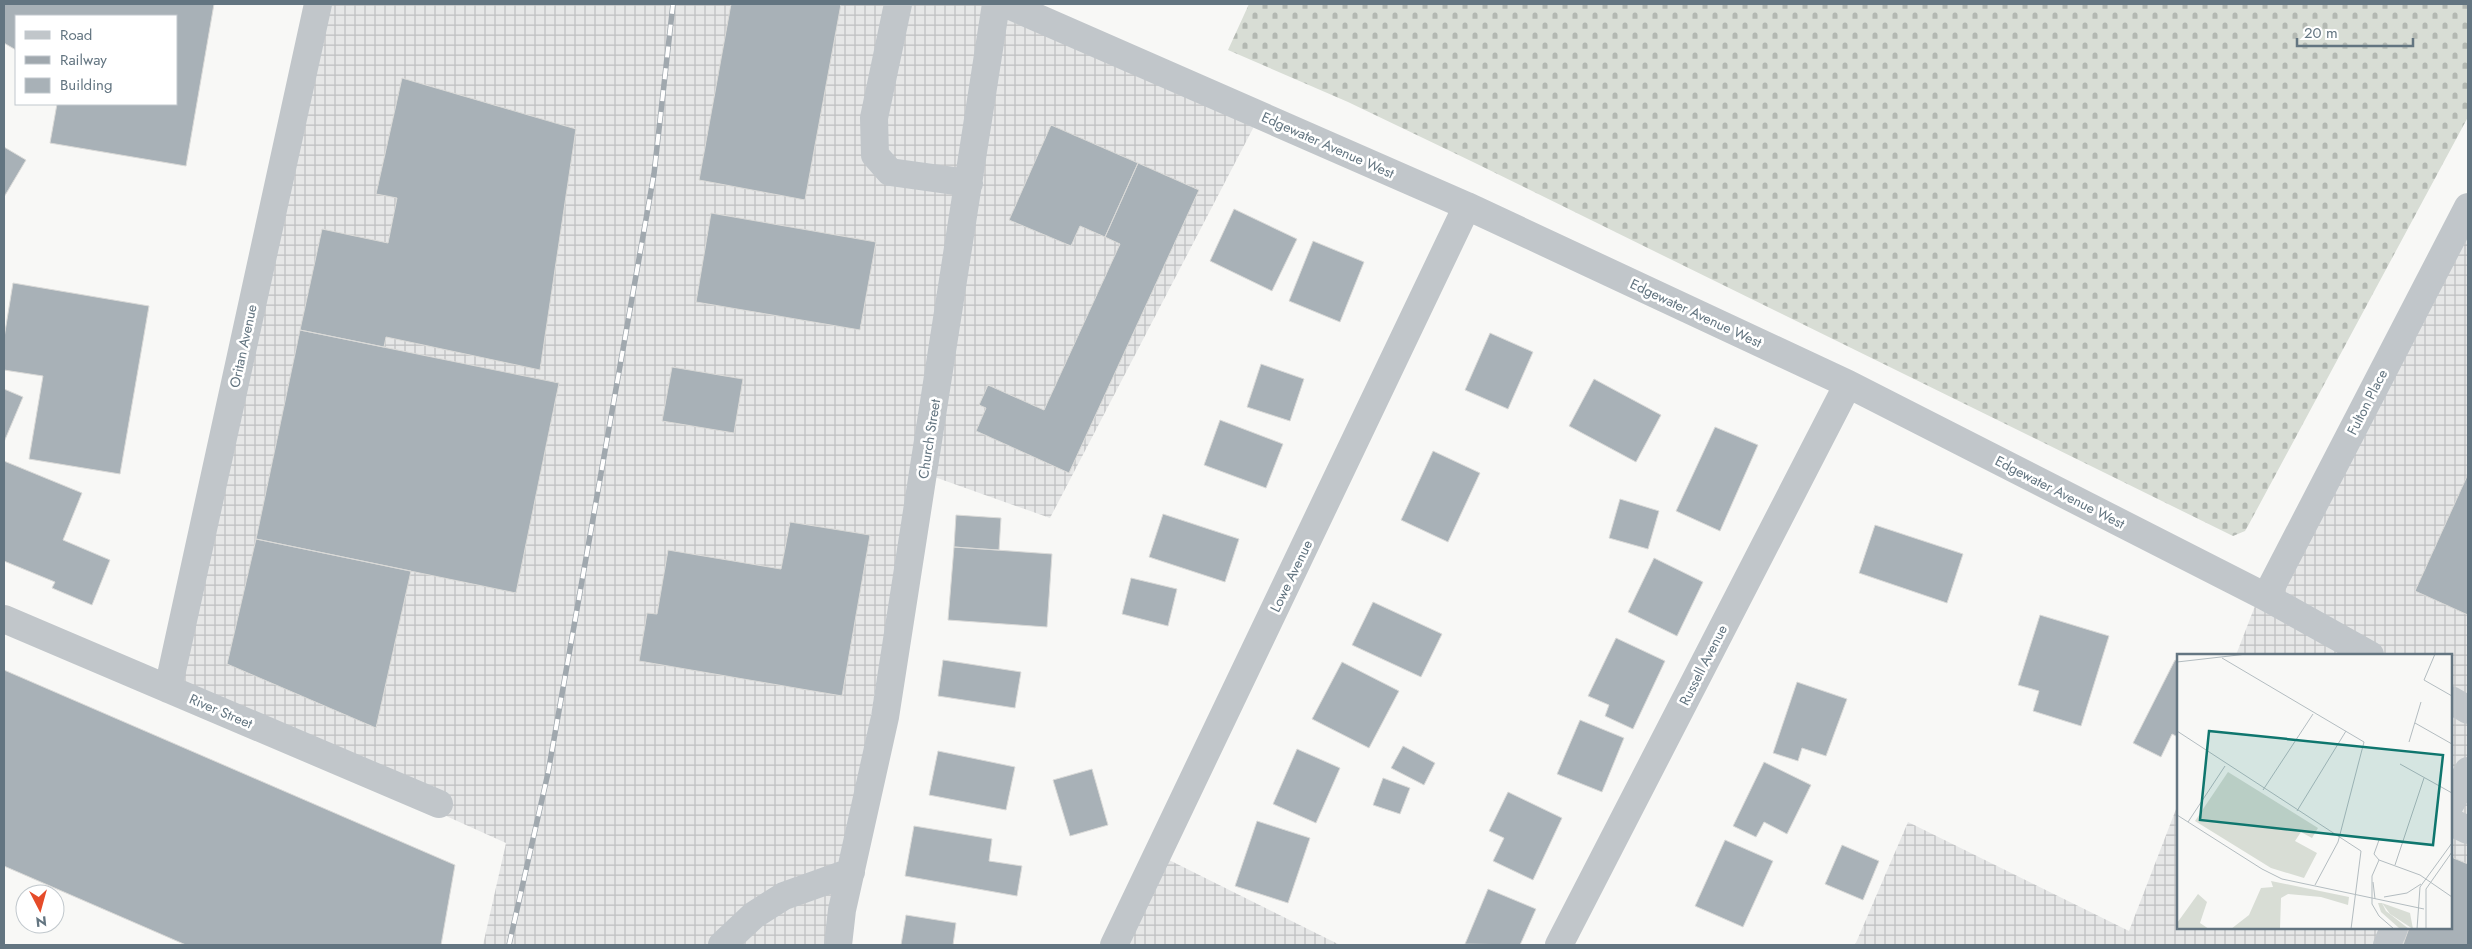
<svg xmlns="http://www.w3.org/2000/svg" width="2472" height="949" font-family="Jost,sans-serif">
	<style>
		.industrial { fill: url(#industrial-grid) }
		.cemetery { fill: url(#cemetery-stones) }
		.building { fill: #a8b1b7; stroke: #dadad8 }
		.lines { fill: none; stroke-linecap: round; stroke-linejoin: round }
		.minor { stroke: #c1c6ca; stroke-width: 28 }
		.rail-casing { stroke: #a0a8ae; stroke-width: 5.5 }
		.rail { stroke: #fff; stroke-width: 4; stroke-dasharray: 11; stroke-linecap: butt }
		.labels { text-anchor: middle; dominant-baseline: central; stroke-width: 5; stroke-linejoin: round; paint-order: stroke }
		.street-label { font-size: 14px; fill: #637581; stroke: #fff }
		.inset-road { fill: none; stroke: #b3bcc0; stroke-width: 1 }
		.view { fill: #0f766e; fill-opacity: 0.15; stroke: #0f766e; stroke-width: 2.5 }
		.inset-edge { fill: none; stroke: #637581; stroke-width: 2.5 }
	</style>
	<defs>
		<pattern id="industrial-grid" width="8" height="8" patternUnits="userSpaceOnUse" patternTransform="scale(1.25)"><rect width="8" height="8" fill="#e6e7e7"/><path d="M0 4h8M4 0v8" fill="none" stroke="#bec0c1"/></pattern>
		<pattern id="cemetery-stones" width="16" height="16" patternUnits="userSpaceOnUse" patternTransform="scale(1.25)"><rect width="16" height="16" fill="#d8ddd5"/><path d="M2 7V4a2 2 0 0 1 4 0v3zM10 15v-3a2 2 0 0 1 4 0v3z" fill="#b3b8b2"/></pattern>
	</defs>
	<rect width="100%" height="100%" fill="#f8f8f6"/>
	<!-- industrial -->
	<path class="industrial" d="M314 4H1033L1261 113 1050 518 912 469 833 945H483L506 843 164 689Z
		M2468 210V945H1855L1908 822 2129 931 2178 804V928H2451V655H2236L2260 593Z
		M1151 851 1338 944V945H1108Z"/>
	<!-- cemetery -->
	<path class="cemetery" d="M1249 4H2468V117L2249 524 2245 531 2233 536 1473 162 1348 102 1228 50Z"/>
	<!-- building -->
	<path class="building" d="M4 4H214L186 166 50 143 57 104H176V16H16V50L4 43Z
		M731 4H841L805 200 699 180Z
		M402 78 576 129 540 370 386 337 384 347 300 330 322 229 388 243 397 198 376 194Z
		M1051 125 1138 163 1105 237 1080 226 1071 246 1009 220Z
		M4 147 26 160 4 197Z
		M1138 163 1199 190 1069 473 976 431 986 408 979 405 988 385 1044 410 1120 244 1105 237Z
		M1234 209 1297 239 1272 291 1210 261Z
		M711 213 876 242 860 330 696 302Z
		M1313 241 1364 262 1340 322 1289 301Z
		M13 283 149 306 120 474 29 459 43 376 4 370V338Z
		M300 330 559 383 516 593 256 539Z
		M1490 333 1533 352 1508 409 1465 390Z
		M1261 364 1304 379 1290 421 1247 407Z
		M672 367 743 379 734 433 662 421Z
		M1594 379 1661 415 1636 462 1569 426Z
		M4 389 23 397 4 442Z
		M1220 420 1283 444 1266 488 1204 465Z
		M1715 427 1758 445 1720 531 1676 511Z
		M1433 451 1480 473 1448 542 1401 520Z
		M4 461 82 493 63 540 110 560 92 605 52 588 55 582 4 561Z
		M2468 474V615L2415 591Z
		M1620 499 1659 511 1648 549 1609 538Z
		M1163 514 1239 539 1225 582 1149 557Z
		M956 515 1001 518 999 550 954 547Z
		M790 522 870 535 842 696 639 661 647 613 657 614 668 550 781 569Z
		M1875 525 1963 554 1947 603 1859 573Z
		M256 539 411 571 376 728 227 664Z
		M954 547 1052 554 1047 627 948 620Z
		M1654 558 1703 582 1677 636 1628 612Z
		M1131 578 1177 589 1168 626 1122 614Z
		M1373 602 1442 634 1421 677 1352 645Z
		M2040 615 2109 636 2081 726 2033 711 2039 691 2018 685Z
		M1616 638 1665 661 1633 729 1605 716 1609 705 1588 696Z
		M943 660 1021 672 1015 708 938 696Z
		M2175 660 2178 661V737L2172 734 2161 757 2133 743Z
		M1342 662 1399 691 1369 748 1312 719Z
		M4 670 455 865 441 945H186L4 866Z
		M1797 682 1847 699 1826 756 1802 748 1798 761 1773 753Z
		M1580 720 1624 738 1602 792 1557 774Z
		M1403 746 1435 763 1424 785 1391 768Z
		M1297 749 1340 768 1316 823 1273 804Z
		M938 751 1015 767 1006 810 929 795Z
		M1764 762 1811 785 1787 834 1764 822 1756 837 1733 826Z
		M1092 769 1108 825 1070 836 1053 780Z
		M1383 778 1410 788 1400 814 1373 805Z
		M1508 792 1562 818 1533 880 1493 861 1504 838 1489 831Z
		M1257 821 1310 838 1288 903 1235 886Z
		M914 826 992 839 989 861 1022 866 1017 896 905 876Z
		M1725 840 1773 861 1743 927 1695 906Z
		M1842 845 1879 861 1863 900 1825 884Z
		M2451 857 2468 864V945H2403L2409 928H2451Z
		M1488 889 1536 909 1520 945 1465 944Z
		M906 915 956 923 953 945H901Z"/>
	<g class="lines">
		<!-- minor -->
		<path class="minor" d="M898 4 874 118 875 155 890 172 969 183
			M1006 4 1467 206 1848 384 2266 597 2370 655
			M2266 597 2468 207
			M4 619 439 804
			M168 689 318 4
			M2451 700 2468 710
			M2451 803 2468 771
			M2451 822 2468 830
			M722 945 754 915 784 896 851 872
			M838 945 842 910 885 717 996 4
			M1114 945 1467 206
			M1559 945 1848 384
			M2387 945 2394 928"/>
		<defs>
			<path id="rail" d="M509 945 548 773 654 174 673 4"/>
		</defs>
		<!-- rail casing -->
		<use href="#rail" class="rail-casing"/>
		<!-- rail -->
		<use href="#rail" class="rail"/>
	</g>
	<g class="labels">
		<!-- street labels -->
		<g class="street-label">
			<text transform="translate(1328 145) rotate(24)">Edgewater Avenue West</text>
			<text transform="translate(1696 313) rotate(25)">Edgewater Avenue West</text>
			<text transform="translate(243 346) rotate(-78)">Oritan Avenue</text>
			<text transform="translate(2367 402) rotate(-63)">Fulton Place</text>
			<text transform="translate(929 439) rotate(-81)">Church Street</text>
			<text transform="translate(2060 492) rotate(27)">Edgewater Avenue West</text>
			<text transform="translate(1291 576) rotate(-64)">Lowe Avenue</text>
			<text transform="translate(1703 665) rotate(-63)">Russell Avenue</text>
			<text transform="translate(221 711) rotate(23)">River Street</text>
		</g>
	</g>
	<!-- overview -->
	<g transform="translate(2177 654)">
		<rect width="275" height="275" fill="#f8f8f6"/>
		<path d="M205 249 233 259 236 275 213 260Z" fill="#d8ddd5"/>
		<path d="M201 249H205L209 257 232 275 222 274 204 258Z" fill="#d8ddd5"/>
		<path d="M94 227 172 243 171 251 144 243 111 240 104 244 103 275H54L72 261 84 234 96 233ZM21 240 30 248 23 269 32 275H0V269Z" fill="#d8ddd5"/>
		<path d="M51 118 141 174 135 184 124 178 118 187 140 199 127 224 94 214 18 167Z" fill="#d8ddd5"/>
		<path class="inset-road" d="M258 0 247 26 275 42M45 4 187 88 161 188 138 231M0 8 70 0M238 69 275 90M0 77 184 197 174 275M232 88 244 48M223 110 275 139M86 136 136 60M120 157 169 77M0 161 85 215 105 225 247 255M11 168 48 112M202 186 197 200 202 206 243 221 275 243M202 206 195 222V250L202 262 217 275M218 211 247 124M196 228 198 245M207 243 230 239 244 230M240 275 243 233 275 189M249 275V235L275 198"/>
		<path class="view" d="M32 77 266 101 256 191 23 166Z"/>
		<rect width="275" height="275" class="inset-edge"/>
	</g>
	<!-- border -->
	<rect width="2472" height="949" fill="none" stroke="#637581" stroke-width="10"/>
	<!-- legend -->
	<rect x="15" y="15" width="162" height="90" fill="#ffffff" stroke="#c1c8cd"/>
	<rect x="25" y="31" width="25" height="8" fill="#c1c6ca" stroke="#c1c8cd"/>
	<text x="60" y="40" font-size="15" fill="#637581">Road</text>
	<rect x="25" y="56" width="25" height="8" fill="#a0a8ae" stroke="#c1c8cd"/>
	<text x="60" y="65" font-size="15" fill="#637581">Railway</text>
	<rect x="25" y="78" width="25" height="15" fill="#a8b1b7" stroke="#c1c8cd"/>
	<text x="60" y="90" font-size="15" fill="#637581">Building</text>
	<!-- north arrow -->
	<g transform="translate(40 909) rotate(174)"><circle r="24" fill="#ffffff" stroke="#c1c8cd"/>
	<path d="M0-4L9 19L0 12L-9 19Z" fill="#e54b29"/>
	<text y="-8" font-size="14" font-weight="bold" text-anchor="middle" fill="#637581">N</text>
	</g>
	<!-- scale -->
	<path d="M2297 38v8h116v-8" fill="none" stroke="#637581" stroke-width="2.5"/>
	<text x="2304" y="38" font-size="15" fill="#637581" stroke="#ffffff" stroke-width="4" paint-order="stroke">20 m</text>
</svg>
